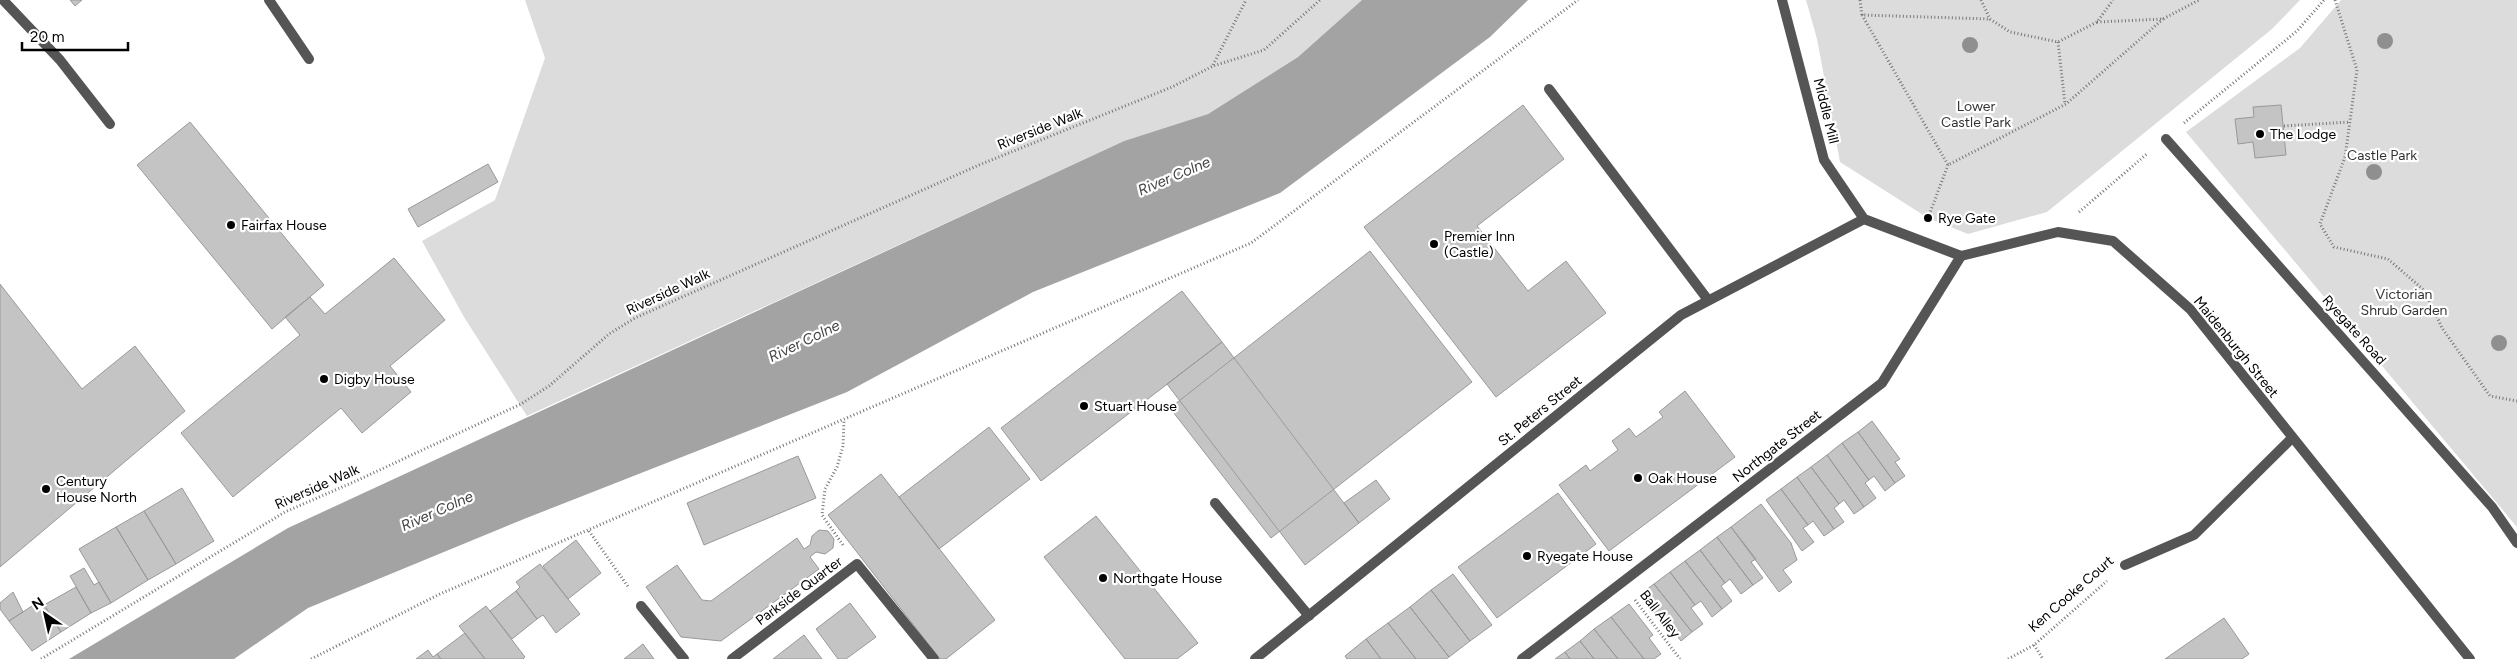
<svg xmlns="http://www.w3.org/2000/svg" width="2517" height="659" font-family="Figtree,sans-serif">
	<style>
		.green { fill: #dcdcdc }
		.water { fill: #a3a3a3 }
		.building { fill: #c4c4c4; stroke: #999 }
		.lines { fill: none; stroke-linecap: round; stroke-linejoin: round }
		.path { stroke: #777; stroke-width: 3; stroke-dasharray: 1 2.5; stroke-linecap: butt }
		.service { stroke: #555; stroke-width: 10 }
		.minor { stroke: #555; stroke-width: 10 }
		.tree { fill: #8f8f8f }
		.poi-dot { fill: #000; stroke: #fff; stroke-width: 2 }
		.labels { text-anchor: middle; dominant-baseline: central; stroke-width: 4.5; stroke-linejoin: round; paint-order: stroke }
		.park-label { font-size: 14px; fill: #333; stroke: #fff }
		.street-label { font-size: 14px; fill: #000; stroke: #fff }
		.poi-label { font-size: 14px; fill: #000; stroke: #fff; text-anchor: start }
		.water-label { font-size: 15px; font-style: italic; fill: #444; stroke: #fff }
	</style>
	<rect width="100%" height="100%" fill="#fff"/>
	<!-- green -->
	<path class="green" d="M525 0H1362L1298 57 1208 114 1124 141 527 416 464 317 422 241 495 200 545 58Z
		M1806 0H2300L2272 29 2047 212 1968 234 1928 218 1840 162 1817 39Z
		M2341 0H2517V527L2186 132 2300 48Z"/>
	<!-- water -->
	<path class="water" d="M1362 0H1528L1490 37 1280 193 1033 292 847 392 524 519 308 608 234 659H69L288 528 1124 141 1208 114 1298 57Z"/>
	<!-- building -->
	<path class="building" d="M70 0H82L75 6Z
		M1523 105 1564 159 1477 226 1528 291 1566 261 1606 313 1496 397 1364 227Z
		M2281 105 2286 155 2255 158 2253 142 2238 144 2235 119 2254 117 2253 107Z
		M190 122 324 285 272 329 137 165Z
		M488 164 498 182 418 227 408 209Z
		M1370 251 1472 382 1271 538 1170 408Z
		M394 258 445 320 390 366 411 392 362 433 341 408 233 497 181 433 300 335 285 317 310 297 325 314Z
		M0 284 82 389 135 346 185 411 0 567Z
		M1182 291 1222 342 1041 481 1001 428Z
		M1222 342 1359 523 1305 565 1167 384Z
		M1685 391 1735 457 1609 551 1559 485 1586 465 1590 471 1618 450 1612 441 1629 428 1636 437 1663 417 1659 412Z
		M1872 421 1900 459 1895 462 1905 476 1895 483 1858 432Z
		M989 427 1030 479 939 549 899 497Z
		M1858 432 1895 483 1885 491 1874 476 1869 480 1842 443Z
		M1842 443 1869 480 1865 483 1876 498 1864 507 1827 455Z
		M1827 455 1864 507 1854 514 1844 500 1839 504 1811 467Z
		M798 456 816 498 704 545 687 503Z
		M1811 467 1839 504 1834 508 1844 522 1834 529 1797 477Z
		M881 474 995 620 946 659H940L828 515Z
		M1797 477 1834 529 1824 536 1813 521 1808 525 1781 489Z
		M1376 480 1390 499 1359 523 1344 503Z
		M182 488 214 541 176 564 144 511Z
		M1781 489 1808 525 1803 528 1814 542 1802 551 1766 500Z
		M1558 493 1596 544 1497 618 1458 567Z
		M1761 504 1791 543 1797 560 1783 570 1792 582 1779 592 1731 527Z
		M144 511 176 564 148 580 116 527Z
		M1096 516 1198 643 1177 659H1125L1044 557Z
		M116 527 148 580 111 603 79 549Z
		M1731 527 1756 559 1751 562 1763 578 1753 585 1717 537Z
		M819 530 828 531 834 539 833 548 825 554 816 552 810 557 819 569 721 641 681 637 646 587 677 565 702 600 711 601 797 538 804 549 810 545 812 536Z
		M1717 537 1753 585 1741 594 1730 579 1725 583 1700 550Z
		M576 540 601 573 568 599 543 566Z
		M1700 550 1725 583 1721 586 1732 601 1722 609 1685 561Z
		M1685 561 1722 609 1712 617 1701 601 1695 605 1670 572Z
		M540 564 580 614 556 633 543 615 537 619 516 591 520 587 516 582Z
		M84 568 94 585 99 582 111 603 91 613 70 576Z
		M1670 572 1695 605 1691 608 1703 624 1692 632 1654 584Z
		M1453 574 1492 625 1470 641 1431 590Z
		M1654 584 1692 632 1681 641 1669 625 1666 628 1640 594Z
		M76 587 91 613 61 632 44 605Z
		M1431 590 1470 641 1449 657 1410 607Z
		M516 591 537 619 512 639 490 611Z
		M13 592 23 612 9 621 0 609V603Z
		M41 600 61 632 32 651 9 621Z
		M850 603 876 637 846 659H838L816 629Z
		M1629 604 1653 635 1649 638 1661 654 1654 659H1644L1611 617Z
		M486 606 525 657 523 659H485L459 626Z
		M1410 607 1449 657 1446 659H1416L1388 623Z
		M1611 617 1644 659H1618L1594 629Z
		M2224 618 2249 654 2242 659H2165Z
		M1388 623 1416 659H1381L1366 639Z
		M1594 629 1618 659H1594L1580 641Z
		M465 633 485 659H441L437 654Z
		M804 635 822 659H773Z
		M1366 639 1381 659H1347L1345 656Z
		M1580 641 1594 659H1570L1565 652Z
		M643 644 654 659H624Z
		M428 650 433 657 437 654 441 659H416Z
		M1565 652 1570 659H1555Z"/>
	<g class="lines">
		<!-- path -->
		<path class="path" d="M1860 0 1862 15 1990 19
			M1981 0 1990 19 2010 32 2058 42 2097 22 2113 0
			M2335 0 2357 70 2345 157 2320 224 2334 247 2388 259 2425 291 2442 328 2490 396 2517 401
			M1862 15 1948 165 2066 104 2163 19
			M2097 22 2163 19 2199 0
			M2058 42 2065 104
			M1213 65 1246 0
			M2184 123 2297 31 2324 0
			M2284 126 2350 122
			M2079 212 2148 153
			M1928 218 1948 165
			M589 531 629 588
			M843 545 822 515 825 489 837 467 843 446 844 420
			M1635 600 1680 659
			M2034 645 2043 659
			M41 659 285 512 356 481 521 404 549 386 609 334 635 318 979 165 1172 87 1213 66 1264 50 1320 0
			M311 659 440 594 1251 243 1578 0
			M2008 659 2034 645 2107 581"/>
		<!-- service -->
		<path class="service" d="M3 0 60 60 110 124
			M269 0 309 59
			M1549 89 1708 300
			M1215 503 1309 616
			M2125 565 2194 535 2291 439"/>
		<!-- minor -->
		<path class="minor" d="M1782 0 1824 160 1864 219
			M2166 139 2492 507 2517 543
			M1864 219 1961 256 2058 232 2113 241 2190 309 2470 659
			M641 606 684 659
			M732 659 857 564 934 659
			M1255 659 1681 315 1864 219
			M1522 659 1882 383 1961 256"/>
	</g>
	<!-- trees -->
	<g class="tree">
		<circle cx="2385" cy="41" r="8"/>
		<circle cx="1970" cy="45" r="8"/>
		<circle cx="2374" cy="172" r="8"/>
		<circle cx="2499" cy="343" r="8"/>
	</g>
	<!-- markers -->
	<g class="poi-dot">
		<circle cx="2260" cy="134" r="5"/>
		<circle cx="1928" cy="218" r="5"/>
		<circle cx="231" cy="225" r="5"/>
		<circle cx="1434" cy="244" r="5"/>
		<circle cx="324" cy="379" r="5"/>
		<circle cx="1084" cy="406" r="5"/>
		<circle cx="1638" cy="478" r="5"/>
		<circle cx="46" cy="489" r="5"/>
		<circle cx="1527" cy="556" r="5"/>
		<circle cx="1103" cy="578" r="5"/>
	</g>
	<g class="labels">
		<!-- park labels -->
		<g class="park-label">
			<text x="1976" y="106">Lower<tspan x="1976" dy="16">Castle Park</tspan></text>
			<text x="2382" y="155">Castle Park</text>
			<text x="2404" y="294">Victorian<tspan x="2404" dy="16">Shrub Garden</tspan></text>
		</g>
		<!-- street labels -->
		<g class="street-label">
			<text transform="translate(1826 111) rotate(76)">Middle Mill</text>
			<text transform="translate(1040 129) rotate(-22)">Riverside Walk</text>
			<text transform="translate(668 292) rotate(-25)">Riverside Walk</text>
			<text transform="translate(2354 330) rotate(48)">Ryegate Road</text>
			<text transform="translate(2236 347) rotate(51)">Maidenburgh Street</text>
			<text transform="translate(1540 411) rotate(-39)">St. Peters Street</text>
			<text transform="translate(1777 446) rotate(-38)">Northgate Street</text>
			<text transform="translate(317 487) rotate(-24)">Riverside Walk</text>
			<text transform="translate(799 591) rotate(-37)">Parkside Quarter</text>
			<text transform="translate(2071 594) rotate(-41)">Ken Cooke Court</text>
			<text transform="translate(1660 614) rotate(52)">Ball Alley</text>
		</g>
		<!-- poi labels -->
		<g class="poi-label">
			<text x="2270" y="134">The Lodge</text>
			<text x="1938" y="218">Rye Gate</text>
			<text x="241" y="225">Fairfax House</text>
			<text x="1444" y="236">Premier Inn<tspan x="1444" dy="16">(Castle)</tspan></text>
			<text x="334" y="379">Digby House</text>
			<text x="1094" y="406">Stuart House</text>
			<text x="1648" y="478">Oak House</text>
			<text x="56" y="481">Century<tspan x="56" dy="16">House North</tspan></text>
			<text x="1537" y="556">Ryegate House</text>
			<text x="1113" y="578">Northgate House</text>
		</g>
		<!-- water labels -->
		<g class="water-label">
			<text transform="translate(1174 176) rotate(-23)">River Colne</text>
			<text transform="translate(804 341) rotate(-26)">River Colne</text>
			<text transform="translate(437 511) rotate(-24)">River Colne</text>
		</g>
	</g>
	<!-- north arrow -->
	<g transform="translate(45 614) rotate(326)" stroke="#ffffff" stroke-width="4" paint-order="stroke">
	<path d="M0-4L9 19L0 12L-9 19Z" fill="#000000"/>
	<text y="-8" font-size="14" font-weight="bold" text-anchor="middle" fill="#000000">N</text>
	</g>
	<!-- scale -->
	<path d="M22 42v8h106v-8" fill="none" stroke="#000000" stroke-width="2.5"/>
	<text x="30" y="42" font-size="15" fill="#000000" stroke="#ffffff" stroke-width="4" paint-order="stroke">20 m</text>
</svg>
